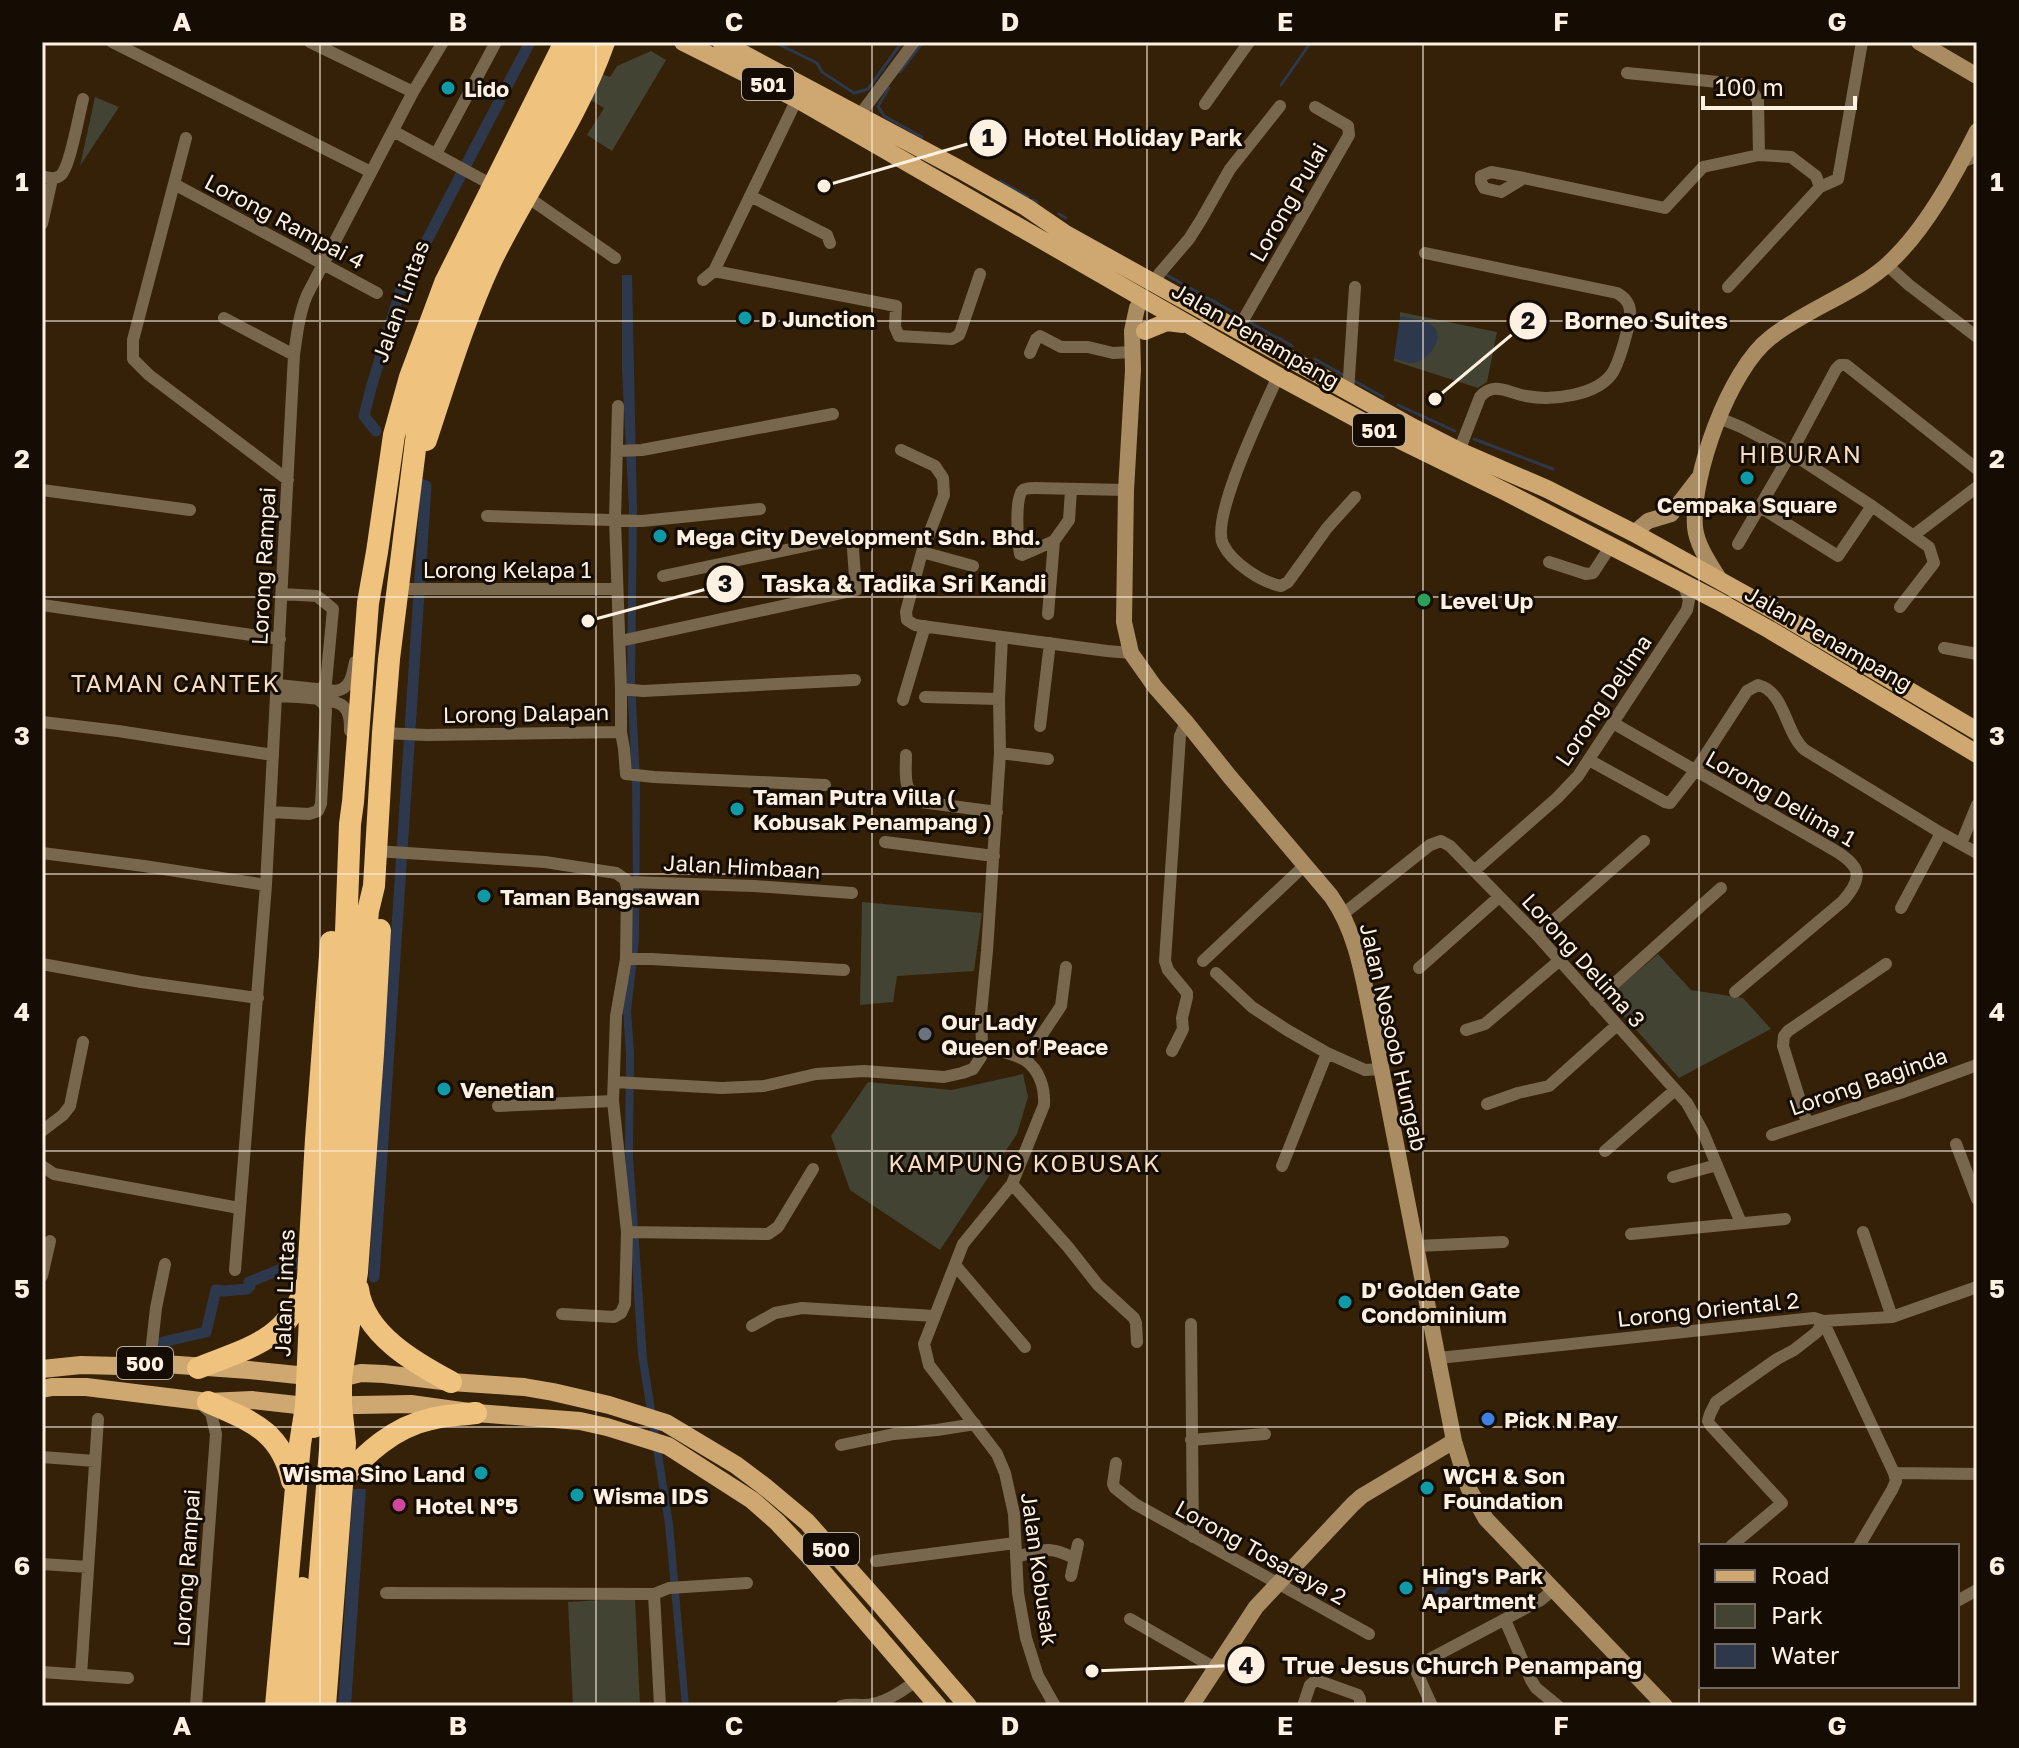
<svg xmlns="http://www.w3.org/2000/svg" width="2019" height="1748" font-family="'Golos Text',sans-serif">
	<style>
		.green { fill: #424333 }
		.water { fill: #2d384d }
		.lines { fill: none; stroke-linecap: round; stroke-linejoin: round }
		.stream { stroke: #2d384d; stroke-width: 3 }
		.canal { stroke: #2d384d; stroke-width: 11 }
		.street { stroke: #79674d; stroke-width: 12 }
		.secondary { stroke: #a98c61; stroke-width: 16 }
		.primary { stroke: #cea870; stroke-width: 18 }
		.highway { stroke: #efc27e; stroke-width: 22 }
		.highway-bridge { stroke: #efc27e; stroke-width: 22 }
		.grid { fill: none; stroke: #fef1e2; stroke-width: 2; stroke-opacity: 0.55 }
		.culture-dot { fill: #0f9aa8; stroke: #150d04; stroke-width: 3 }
		.leisure-dot { fill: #2e9e5b; stroke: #150d04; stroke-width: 3 }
		.worship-dot { fill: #6b7280; stroke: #150d04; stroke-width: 3 }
		.shop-dot { fill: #3f7fe0; stroke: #150d04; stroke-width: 3 }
		.hotel-dot { fill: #d1479c; stroke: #150d04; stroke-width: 3 }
		.labels { text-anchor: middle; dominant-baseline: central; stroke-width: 6; stroke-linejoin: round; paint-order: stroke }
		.shield { fill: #150d04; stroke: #b8ad9f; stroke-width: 2 }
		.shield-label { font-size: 20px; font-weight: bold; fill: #fef1e2 }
		.poi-label { font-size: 22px; font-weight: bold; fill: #fef1e2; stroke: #150d04; text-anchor: start }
		.street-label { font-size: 22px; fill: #fef1e2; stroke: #150d04 }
		.neighbourhood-label { font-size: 24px; letter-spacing: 2px; fill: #f7ddbf; stroke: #150d04 }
		.leader { fill: none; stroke: #fef1e2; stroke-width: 3 }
		.callout-dot { fill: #fef1e2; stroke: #150d04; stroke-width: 3 }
		.mark-label { font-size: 24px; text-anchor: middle; font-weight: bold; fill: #111 }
		.callout-label { font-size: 24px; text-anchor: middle; font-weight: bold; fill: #fef1e2; stroke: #150d04; stroke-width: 6; stroke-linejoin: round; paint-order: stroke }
		.neatline { fill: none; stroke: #fef1e2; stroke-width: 3 }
		.grid-label { font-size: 26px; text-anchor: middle; font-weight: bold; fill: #fef1e2 }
	</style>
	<rect width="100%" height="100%" fill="#342107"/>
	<!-- green -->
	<path class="green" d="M651 51 666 60 612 151 587 135 604 108 584 96 599 73 610 77 617 66Z
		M95 97 119 107 80 166Z
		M1400 312 1497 332 1487 382 1478 388 1394 361V358L1410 363 1419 320 1400 317Z
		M862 902 982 913 974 971 897 976 893 1002 860 1005Z
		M1658 954 1691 990 1743 998 1771 1029 1679 1078 1607 997Z
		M1023 1074 1028 1097 1017 1134 940 1250 850 1190 831 1136 868 1082 952 1090Z
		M635 1598 640 1706H573L568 1602Z"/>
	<!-- water -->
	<path class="water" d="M622 275H632L637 510 635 680 640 782 639 940 631 1011 634 1053 633 1156 647 1359 673 1524 689 1706H682L665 1524 638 1355 625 1152 626 1054 623 1010 632 939 633 883 632 780 627 682 629 510 622 369Z
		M1400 317C1410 319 1430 319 1436 330 1443 342 1425 363 1413 363 1407 363 1400 360 1394 358Z
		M353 1489H366L351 1706H338Z
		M1442 1583H1447L1450 1588 1443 1597 1433 1601 1423 1596 1425 1591 1435 1590Z"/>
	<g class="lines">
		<!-- stream -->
		<path class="stream" d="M774 42 817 63 822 72 854 93 868 89 902 42
			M900 72 923 42
			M1281 85 1311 42
			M889 88 878 106 884 116 922 137
			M1000 181 1028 197
			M1033 200 1037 202
			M1059 214 1066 218
			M1163 273 1240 316
			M1248 321 1272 335
			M1274 336 1276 337
			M1279 338 1292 346
			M1315 359 1345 376
			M1351 379 1383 397
			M1398 405 1455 431
			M1474 439 1553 469"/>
		<!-- canal -->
		<path class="canal" d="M376 431 364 416 371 388 400 292 530 42
			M374 1277 426 486 421 484
			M163 1342 206 1332 216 1290 224 1291 247 1289 250 1286 249 1282 299 1262"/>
		<!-- street -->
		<path class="street" d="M112 42 371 172
			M310 42 413 92
			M1627 73 1749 85 1758 101 1759 155
			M1205 104 1249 42
			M859 116 914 42
			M393 131 483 180
			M186 138 133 340V359L149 375 288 480
			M436 154 496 42
			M1962 162 1977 156
			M1491 172 1524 178 1501 192 1484 188 1481 182V176Z
			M42 176C49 178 55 180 61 175 70 167 79 114 83 99
			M1524 178 1665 208 1703 167 1759 155 1791 157 1816 176 1820 187
			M174 184 377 293
			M526 196 615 258
			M750 196 827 235 830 243
			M42 224 52 179
			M1425 253 1617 293C1630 300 1632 310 1629 324 1625 339 1621 358 1613 372 1598 396 1551 401 1526 396 1508 393 1494 381 1480 397L1459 451
			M1887 265 1909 285 1977 337
			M714 271 896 306 895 327 899 336 952 339 959 335 961 330 980 274
			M703 280 714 271 797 99
			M1159 285 1158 278 1159 274 1189 239 1201 220 1230 169 1280 106
			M1728 287 1820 187 1838 179 1862 42
			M224 318 294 355
			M1238 329 1349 135 1348 126 1315 107
			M1030 353 1036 339 1040 336 1061 347H1088L1113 353 1132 352
			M1278 376C1265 406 1210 517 1223 544 1232 563 1261 582 1281 586L1288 582 1327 528 1355 497
			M1348 392 1355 287
			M1719 418 1741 427 1791 453 1872 506 1929 547 1934 563 1900 607
			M901 450 935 466 943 478 944 495 922 552 906 612 907 620 915 625 1002 637
			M618 451 642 450 833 414
			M42 490 190 510
			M1760 507 1838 556 1872 506
			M487 516 642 521 760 509
			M1914 535 1977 487
			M1054 541 1022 555 1020 554C1018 543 1014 497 1023 490 1026 488 1031 488 1035 488L1126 490
			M1738 544 1791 453 1836 369 1840 365H1846L1977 469
			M922 552 973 566
			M1549 562 1586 574 1593 573 1610 547
			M398 591 408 589H617
			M282 594 317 596 333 609 326 683 321 689
			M42 605 280 639
			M1048 614 1054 541 1069 520 1071 490
			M620 641 856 590 852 536 663 576
			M1944 648 1977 654
			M278 685 336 691C351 688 352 676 355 662
			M621 689 643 691 855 680
			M277 696C292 697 333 697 343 706 350 712 350 722 350 731
			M925 697 999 699
			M903 700 925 626
			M42 722 118 731 273 755
			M1613 723 1834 850C1861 866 1864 877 1843 901L1735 992
			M1040 726 1050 643
			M621 732 624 749 626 774 654 777 825 785
			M383 733 427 735 621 732V689L615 519 618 406
			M1000 753 1048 759
			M906 755C906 776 902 789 921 802L997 812
			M1589 760 1665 802 1670 803 1695 771 1747 691 1758 685C1785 691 1785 733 1805 750L1941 833 1977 853
			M270 812 309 814 318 811 321 804 326 710 324 704 319 700
			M885 842 994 856
			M1961 844 1977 805
			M376 851 545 862 616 873 629 882 754 886 852 893
			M42 853 144 866 266 885
			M1474 871 1557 798 1578 776 1687 610 1689 600 1683 584
			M1901 908 1941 833
			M1343 914 1430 845 1441 841 1450 846 1537 935 1687 1103 1703 1132 1741 1223
			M1537 935 1644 841
			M626 959H651L844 970
			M1203 961 1305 865
			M42 964 141 982 258 998
			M1419 968 1499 897
			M1216 973 1252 1007 1287 1030 1327 1053 1365 1070 1381 1069
			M1595 1001 1721 888
			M1466 1030 1485 1024 1560 960
			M982 1046C994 1050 1015 1054 1025 1060 1040 1070 1045 1089 1044 1105L1012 1184 963 1244 924 1344 929 1365 997 1454 1005 1473 1014 1514 1018 1593 1026 1638 1038 1676 1055 1706
			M1172 1051 1183 1029 1182 1018 1187 997V993L1168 970 1165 961 1180 736 1186 722
			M1025 1060 1061 1006 1066 967
			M614 1082 722 1088 764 1086 816 1074 864 1071 944 1077 962 1073 973 1069 981 1057 982 1046 981 1014 987 951 1000 753 999 699 1002 637 1107 651 1131 653
			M1487 1104 1518 1093 1549 1086 1617 1025
			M498 1106 613 1101 616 1016 626 959 627 887 625 880
			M1807 1123 1783 1046 1784 1036 1788 1031 1886 964
			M42 1131 63 1115 70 1106 83 1042
			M1772 1135 1900 1093 1977 1065
			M1956 1144 1977 1199
			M1605 1151 1675 1090
			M42 1166 54 1174 239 1208
			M1282 1166 1327 1053
			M1673 1177 1717 1165
			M1012 1184 1068 1247 1098 1285 1134 1318 1136 1323 1137 1342
			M627 1232 768 1234 778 1227 813 1169
			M1863 1232 1892 1317
			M1631 1234 1785 1219
			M1417 1246 1503 1242
			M955 1265 1025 1347
			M235 1270 266 885 294 355C297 334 299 314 307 295L413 92 443 42
			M42 1276 50 1241
			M562 1314 614 1317 621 1313 625 1304 627 1232 613 1101
			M1823 1321 1894 1473 1896 1481 1892 1490 1859 1546
			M1191 1324 1193 1537
			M752 1326 775 1313 802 1308 934 1316
			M1439 1358 1814 1318 1823 1321 1892 1317 1977 1287
			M150 1363 156 1308 165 1264
			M1191 1440 1265 1434
			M841 1445 894 1434 937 1430 975 1424
			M42 1457 95 1461
			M1116 1463 1113 1484 1115 1488 1135 1504 1369 1634
			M1894 1473 1977 1474
			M1731 1546 1782 1503 1711 1426 1708 1421 1710 1414 1716 1402 1777 1359 1794 1350 1817 1332 1823 1321
			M1016 1557C1043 1550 1048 1545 1074 1558
			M876 1561 1015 1543
			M42 1564 88 1567
			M1071 1576 1078 1544
			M386 1593 654 1594 669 1588 747 1583
			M654 1594 660 1706
			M1957 1601 1977 1590
			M1130 1619 1215 1668
			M1505 1620 1531 1680 1536 1688 1558 1706
			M42 1672 128 1678
			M81 1675 98 1419
			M196 1706 216 1434 211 1413 202 1405
			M841 1706C849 1704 853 1705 861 1705 881 1706 901 1692 916 1681
			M1303 1706 1310 1685 1316 1680 1358 1695 1360 1699V1706
			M1432 1706 1417 1673 1418 1667 1422 1663 1541 1600 1553 1590"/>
		<!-- secondary -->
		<path class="secondary" d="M1919 42 1977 76
			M1143 299 1137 308 1132 331 1133 370 1126 490 1124 622 1131 653 1155 687 1186 722 1230 777 1331 896C1357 933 1363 978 1372 1021L1454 1441 1468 1487 1486 1519 1665 1706
			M1634 533 1648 521 1671 514 1698 479
			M1721 582C1711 565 1697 547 1695 527 1691 476 1729 370 1770 338 1806 309 1857 293 1889 263 1925 230 1955 175 1977 131
			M1191 1706 1256 1607 1353 1504 1362 1496 1454 1441"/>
		<!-- primary -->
		<path class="primary" d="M683 42 797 99 1278 376 1365 423 1504 491 1718 601 1770 630 1977 754
			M721 42 959 169 1026 207 1064 233 1414 428 1459 451 1547 489 1634 533 1778 613 1977 731
			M1145 331 1167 322 1183 324
			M42 1369 81 1365 120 1366 150 1363 249 1370 307 1376 341 1378 361 1373 384 1374 451 1382 524 1387 553 1392 609 1405 666 1423 736 1465 764 1486 807 1522 880 1604 968 1706
			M42 1389 52 1387H86L208 1402 252 1400 306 1406 411 1404 476 1413 580 1421 607 1427 668 1446 752 1500 777 1522 811 1558 938 1706"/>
		<!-- highway -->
		<path class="highway" d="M426 440C446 380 464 319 491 261 527 187 577 119 604 42
			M344 986 350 824 353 802 368 603 377 552 394 435 410 377 445 283 565 42
			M358 1289C364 1334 415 1363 451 1382
			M340 1304 363 964 368 911 374 886 383 733 389 659 421 401 432 361 453 305 482 243 586 42
			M198 1368C248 1348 287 1341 306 1285
			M208 1402C250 1421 281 1430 292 1481
			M342 1480C366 1453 394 1427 431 1419 446 1415 461 1415 476 1413
			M276 1706 300 1444 306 1406 310 1317 308 1278 316 1139 331 942
			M292 1706 302 1588
			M325 1706 344 1459 345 1443 341 1405V1378L357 1272 373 1054 380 930"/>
		<!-- highway-bridge -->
		<path class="highway-bridge" d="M314 1427 344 986
			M309 1706 331 1438 333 1384 340 1304"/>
	</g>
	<!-- grid -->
	<path class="grid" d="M320 42V1706M596 42V1706M872 42V1706M1147 42V1706M1423 42V1706M1699 42V1706M42 321H1977M42 597H1977M42 874H1977M42 1151H1977M42 1427H1977"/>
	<!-- markers -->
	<g class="culture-dot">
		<circle cx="448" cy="88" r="8"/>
		<circle cx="745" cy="318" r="8"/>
		<circle cx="1747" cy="478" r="8"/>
		<circle cx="660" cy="536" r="8"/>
		<circle cx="737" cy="809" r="8"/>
		<circle cx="484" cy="896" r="8"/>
		<circle cx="444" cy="1089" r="8"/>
		<circle cx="1345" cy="1302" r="8"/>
		<circle cx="481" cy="1473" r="8"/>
		<circle cx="1427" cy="1488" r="8"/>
		<circle cx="577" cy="1495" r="8"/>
		<circle cx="1406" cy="1588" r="8"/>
	</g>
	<circle class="leisure-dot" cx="1424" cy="600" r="8"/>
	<circle class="worship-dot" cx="925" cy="1034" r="8"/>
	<circle class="shop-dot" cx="1488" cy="1419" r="8"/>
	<circle class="hotel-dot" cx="399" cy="1505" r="8"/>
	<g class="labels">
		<!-- shield labels -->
		<g class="shield">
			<rect x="742" y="68" width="52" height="32" rx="6"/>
			<rect x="1353" y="414" width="52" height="32" rx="6"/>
			<rect x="117" y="1347" width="56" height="32" rx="6"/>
			<rect x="803" y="1533" width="56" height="32" rx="6"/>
		</g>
		<g class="shield-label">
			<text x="768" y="84">501</text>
			<text x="1379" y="430">501</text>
			<text x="145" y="1363">500</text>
			<text x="831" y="1549">500</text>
		</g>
		<!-- poi labels -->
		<g class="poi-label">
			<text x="464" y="88">Lido</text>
			<text x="761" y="318">D Junction</text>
			<text x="1747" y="504" text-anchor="middle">Cempaka Square</text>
			<text x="676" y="536">Mega City Development Sdn. Bhd.</text>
			<text x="1440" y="600">Level Up</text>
			<text x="753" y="796">Taman Putra Villa (<tspan x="753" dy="25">Kobusak Penampang )</tspan></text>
			<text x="500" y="896">Taman Bangsawan</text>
			<text x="941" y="1021">Our Lady<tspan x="941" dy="25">Queen of Peace</tspan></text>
			<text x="460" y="1089">Venetian</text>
			<text x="1361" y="1289">D' Golden Gate<tspan x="1361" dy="25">Condominium</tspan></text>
			<text x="1504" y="1419">Pick N Pay</text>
			<text x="465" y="1473" text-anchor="end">Wisma Sino Land</text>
			<text x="1443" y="1475">WCH &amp; Son<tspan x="1443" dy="25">Foundation</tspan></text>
			<text x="593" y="1495">Wisma IDS</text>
			<text x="415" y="1505">Hotel N°5</text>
			<text x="1422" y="1575">Hing's Park<tspan x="1422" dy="25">Apartment</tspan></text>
		</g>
		<!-- street labels -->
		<g class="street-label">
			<text transform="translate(1288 202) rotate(-60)">Lorong Pulai</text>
			<text transform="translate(285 221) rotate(28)">Lorong Rampai 4</text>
			<text transform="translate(400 301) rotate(-70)">Jalan Lintas</text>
			<text transform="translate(1256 335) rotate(30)">Jalan Penampang</text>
			<text transform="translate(263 566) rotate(-87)">Lorong Rampai</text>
			<text x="507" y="569">Lorong Kelapa 1</text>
			<text transform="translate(1829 638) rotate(30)">Jalan Penampang</text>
			<text transform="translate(1603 700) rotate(-56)">Lorong Delima</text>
			<text transform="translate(526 713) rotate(-1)">Lorong Dalapan</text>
			<text transform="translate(1781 798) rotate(30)">Lorong Delima 1</text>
			<text transform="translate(742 866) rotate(3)">Jalan Himbaan</text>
			<text transform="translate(1584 960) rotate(48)">Lorong Delima 3</text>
			<text transform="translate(1394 1037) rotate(77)">Jalan Nosoob Hungab</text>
			<text transform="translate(1868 1081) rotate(-19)">Lorong Baginda</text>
			<text transform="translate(284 1293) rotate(-88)">Jalan Lintas</text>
			<text transform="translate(1708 1309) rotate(-6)">Lorong Oriental 2</text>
			<text transform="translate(1261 1552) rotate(29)">Lorong Tosaraya 2</text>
			<text transform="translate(186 1568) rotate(-86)">Lorong Rampai</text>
			<text transform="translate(1040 1569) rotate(82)">Jalan Kobusak</text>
		</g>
		<!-- neighbourhood labels -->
		<g class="neighbourhood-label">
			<text x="1801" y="453">HIBURAN</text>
			<text x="176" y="682">TAMAN CANTEK</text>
			<text x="1025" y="1162">KAMPUNG KOBUSAK</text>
		</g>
	</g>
	<!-- callouts -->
	<path class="leader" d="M824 186L988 138M1435 399L1528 321M588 621L725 584M1092 1671L1246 1665"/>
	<g class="callout-dot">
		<circle cx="824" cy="186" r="8"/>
		<circle cx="1435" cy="399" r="8"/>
		<circle cx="588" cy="621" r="8"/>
		<circle cx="1092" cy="1671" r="8"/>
		<circle cx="988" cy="138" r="20"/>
		<circle cx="1528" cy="321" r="20"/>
		<circle cx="725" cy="584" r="20"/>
		<circle cx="1246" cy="1665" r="20"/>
	</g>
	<g class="mark-label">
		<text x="988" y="146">1</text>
		<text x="1528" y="329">2</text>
		<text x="725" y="592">3</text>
		<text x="1246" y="1674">4</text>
	</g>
	<g class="callout-label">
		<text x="1133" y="146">Hotel Holiday Park</text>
		<text x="1646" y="329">Borneo Suites</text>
		<text x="904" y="592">Taska &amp; Tadika Sri Kandi</text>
		<text x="1462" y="1674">True Jesus Church Penampang</text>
	</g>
	<!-- border -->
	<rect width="2019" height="1748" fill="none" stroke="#150d04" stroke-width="88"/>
	<!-- legend -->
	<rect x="1699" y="1544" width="260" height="144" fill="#150d04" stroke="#72685d" stroke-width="2"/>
	<rect x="1715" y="1570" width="40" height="12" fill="#cea870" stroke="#72685d" stroke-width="2"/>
	<text x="1771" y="1584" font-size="24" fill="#fef1e2">Road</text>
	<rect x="1715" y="1604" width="40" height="24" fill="#424333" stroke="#72685d" stroke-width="2"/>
	<text x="1771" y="1624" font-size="24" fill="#fef1e2">Park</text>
	<rect x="1715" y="1644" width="40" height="24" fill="#2d384d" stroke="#72685d" stroke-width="2"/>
	<text x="1771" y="1664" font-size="24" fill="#fef1e2">Water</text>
	<!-- scale -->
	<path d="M1703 96v12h152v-12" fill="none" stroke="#fef1e2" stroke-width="4"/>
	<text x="1715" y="96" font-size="24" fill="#fef1e2" stroke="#150d04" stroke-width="6" paint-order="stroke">100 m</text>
	<rect x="44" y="44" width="1931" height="1660" class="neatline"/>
	<g class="grid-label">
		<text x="182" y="31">A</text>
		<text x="458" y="31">B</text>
		<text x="734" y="31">C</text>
		<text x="1010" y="31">D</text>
		<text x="1285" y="31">E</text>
		<text x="1561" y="31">F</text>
		<text x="1837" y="31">G</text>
		<text x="22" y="191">1</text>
		<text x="1997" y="191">1</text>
		<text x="22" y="468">2</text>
		<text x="1997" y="468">2</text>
		<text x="22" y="745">3</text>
		<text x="1997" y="745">3</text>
		<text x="22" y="1021">4</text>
		<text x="1997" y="1021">4</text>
		<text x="22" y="1298">5</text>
		<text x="1997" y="1298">5</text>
		<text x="22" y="1575">6</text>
		<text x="1997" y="1575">6</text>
		<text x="182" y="1735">A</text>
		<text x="458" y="1735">B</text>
		<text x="734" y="1735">C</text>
		<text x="1010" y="1735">D</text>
		<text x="1285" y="1735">E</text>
		<text x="1561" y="1735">F</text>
		<text x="1837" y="1735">G</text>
	</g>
</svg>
